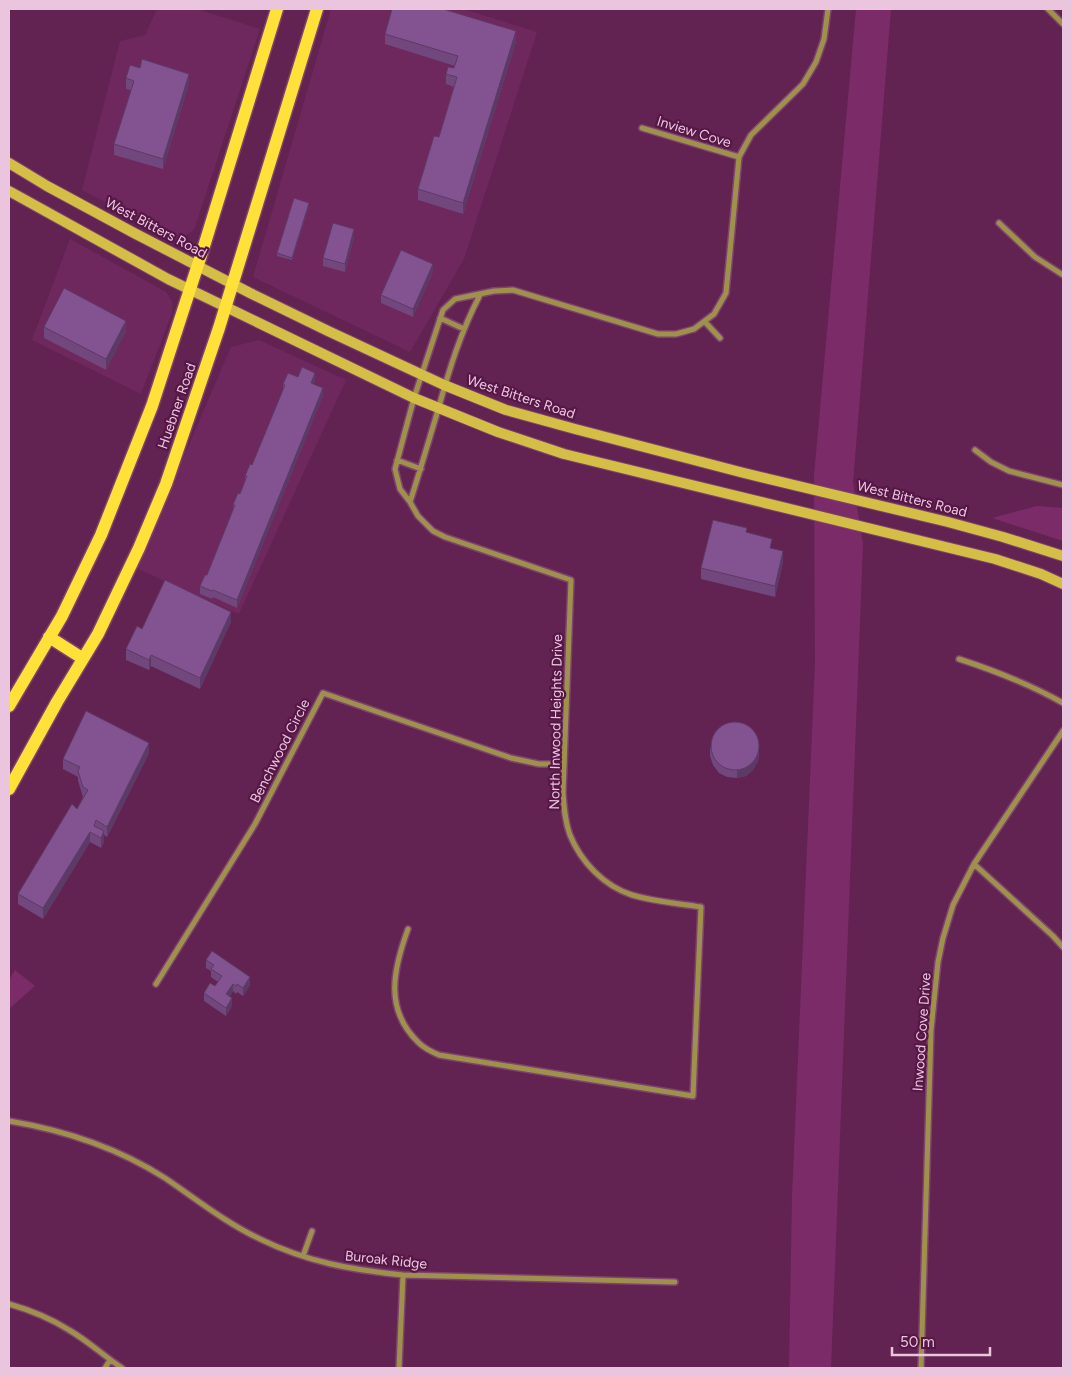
<svg xmlns="http://www.w3.org/2000/svg" width="1072" height="1377" font-family="Figtree,sans-serif">
	<style>
		.built { fill: #6e285d }
		.green { fill: #7c2b69 }
		.lines { fill: none; stroke-linecap: round; stroke-linejoin: round }
		.minor-casing { stroke: #7d436e; stroke-width: 8 }
		.secondary-casing { stroke: #7d436e; stroke-width: 12 }
		.primary-casing { stroke: #7d436e; stroke-width: 15 }
		.minor { stroke: #9f914b; stroke-width: 5 }
		.secondary { stroke: #d5be46; stroke-width: 10 }
		.primary { stroke: #ffe139; stroke-width: 12 }
		.wall { fill: #71477d }
		.shaded-wall { fill: #5c3a66 }
		.building { fill: #835391; stroke: #5c3a66 }
		.labels { text-anchor: middle; dominant-baseline: central; stroke-width: 4.5; stroke-linejoin: round; paint-order: stroke }
		.street-label { font-size: 14px; fill: #ebc5de; stroke: #561747 }
	</style>
	<rect width="100%" height="100%" fill="#622352"/>
	<!-- built -->
	<path class="built" d="M157 9H197L260 29 194 230 178 240 82 190 120 41 145 35Z
		M331 9H463L537 32 464 259 410 352 253 277Z
		M70 239 166 292 172 301V313L141 394 32 340Z
		M259 340 346 380 239 614 136 568 231 347Z"/>
	<!-- green -->
	<path class="green" d="M856 9H891L853 483 863 544 831 1368H789L792 1197 815 663 814 476Z
		M1037 506 1063 508V541L992 518Z
		M15 970 35 986 10 1008H9V980Z"/>
	<g class="lines">
		<defs>
			<path id="minor" d="M1048 9 1063 24
				M642 128 739 157
				M999 223 1035 257 1063 275
				M440 318 464 329
				M705 322 720 338
				M975 450 991 462 1009 471 1063 485
				M397 460 421 469
				M410 502C420 471 429 440 438 410 449 370 461 331 480 295
				M959 659C996 671 1029 684 1063 703
				M974 864 1053 936 1063 947
				M408 929C393 970 384 1010 419 1043 424 1048 432 1052 439 1055L693 1096 701 907C678 903 655 902 632 895 604 886 581 862 570 835 565 822 564 808 563 793L571 580 445 537 433 531 418 516 410 502 400 489 395 469 414 398 443 310 455 299 494 291 513 290 658 334H676L694 329 714 314 726 293 739 157 751 135 803 84 816 62 824 39 828 9
				M156 984 255 824 323 693 511 758 539 764H564
				M9 1121C63 1130 118 1148 165 1178 196 1199 226 1223 260 1239 307 1262 352 1270 403 1275L675 1282
				M303 1256 312 1231
				M9 1304C30 1310 50 1318 69 1330 88 1341 104 1356 122 1368
				M105 1368 110 1360
				M399 1368 403 1275
				M921 1368 931 1030 938 962 943 938 953 905 974 864 1063 731"/>
			<path id="secondary" d="M9 163 47 186 134 233 250 293 328 331 444 385 506 410 575 429 744 473 948 522 1003 537 1063 556
				M9 191 168 279 414 398 498 432 564 454 995 559 1041 574 1063 584"/>
			<path id="primary" d="M49 637 82 658
				M9 706 62 616 101 535 152 406 205 243 277 9
				M9 789 57 702 98 634 139 548 166 484 219 328 317 9"/>
		</defs>
		<!-- minor casing -->
		<use href="#minor" class="minor-casing"/>
		<!-- secondary casing -->
		<use href="#secondary" class="secondary-casing"/>
		<!-- primary casing -->
		<use href="#primary" class="primary-casing"/>
		<!-- minor -->
		<use href="#minor" class="minor"/>
		<!-- secondary -->
		<use href="#secondary" class="secondary"/>
		<!-- primary -->
		<use href="#primary" class="primary"/>
	</g>
	<!-- wall -->
	<path class="wall" d="M385 34 516 42 463 214 418 200V189L439 137 454 87 446 84V74L454 68 455 66 385 44Z
		M126 78 189 84 163 169 114 155V144L131 90 126 89Z
		M309 206 292 260 277 256V253Z
		M354 237 345 272 323 266V258Z
		M433 272 413 317 381 303V295Z
		M44 327 126 331 106 370 44 338Z
		M298 377 315 381 313 384 323 396 237 608 213 597 212 599 200 594V586L207 575 233 511V505L240 494 245 481V476L252 465 283 390V384Z
		M747 533 772 549 783 562 775 597 701 579V568Z
		M231 622 200 689 151 666 149 670 126 660V649L142 629Z
		M710 748 759 752 758 761 753 770 746 776 737 778 727 777 719 773 713 765 710 756Z
		M149 753 107 837 104 835V842L101 848 90 842 43 919 18 904V894L77 809 83 797 78 781V777L63 769V759Z
		M206 960 250 985 243 996 237 992 236 994 233 991 230 996 232 1006 226 1016 204 1001V993L215 986 218 982 211 977V971L206 968Z"/>
	<!-- shaded-wall -->
	<path class="shaded-wall" d="M516 31V42L463 214V203Z
		M189 74V84L163 169V159Z
		M309 203V206L292 260V258Z
		M354 229V237L345 272V264Z
		M433 264V272L413 317V309Z
		M126 321V331L106 370V359Z
		M315 373V381L311 391V383Z
		M323 388V396L237 608V600Z
		M783 551V562L775 597V586Z
		M231 612V622L200 689V678Z
		M151 655V666L149 670V660Z
		M149 743V753L107 837V827Z
		M759 744 758 761 753 770 746 776 737 778V771Z
		M104 831V842L101 848V838Z
		M90 832V842L43 919V908Z
		M250 977V985L243 996V988Z
		M233 984V991L226 1002V994Z
		M232 998V1006L226 1016V1008Z"/>
	<!-- building -->
	<path class="building" d="M392 9H443L516 31 463 203 418 189 434 136 439 137 457 77 446 74 448 67 454 68 458 56 385 34Z
		M142 59 189 74 163 159 114 144 134 81 126 78 130 65 140 68Z
		M294 198 309 203 292 258 277 253Z
		M333 223 354 229 345 264 323 258Z
		M401 250 433 264 413 309 381 295Z
		M64 288 126 321 106 359 44 327Z
		M302 367 315 373 311 383 323 388 237 600 213 590 212 591 200 586 205 575H207L235 505H233L238 493 240 494 247 476H245L250 464 252 465 285 385 283 384 288 373 298 377Z
		M713 520 747 528 746 532 772 539 770 548 783 551 775 586 701 568Z
		M165 580 231 612 200 678 151 655 149 660 126 649 137 626 142 629Z
		M86 711 149 743 107 827 96 820 94 826 104 831 101 838 90 832 43 908 18 894 72 804 77 809 88 790 83 787 78 771 80 767 63 759Z
		M711 746a24 24 0 1 1 48 0a24 24 0 1 1-48 0Z
		M212 951 250 977 243 988 237 984 236 986 233 984 226 994 232 998 226 1008 204 993 210 983 215 986 222 976 211 969 214 965 206 960Z"/>
	<g class="labels">
		<!-- street labels -->
		<g class="street-label">
			<text transform="translate(694 132) rotate(17)">Inview Cove</text>
			<text transform="translate(156 228) rotate(28)">West Bitters Road</text>
			<text transform="translate(521 397) rotate(18)">West Bitters Road</text>
			<text transform="translate(177 406) rotate(-71)">Huebner Road</text>
			<text transform="translate(912 499) rotate(14)">West Bitters Road</text>
			<text transform="translate(556 722) rotate(-89)">North Inwood Heights Drive</text>
			<text transform="translate(280 751) rotate(-63)">Benchwood Circle</text>
			<text transform="translate(922 1032) rotate(-86)">Inwood Cove Drive</text>
			<text transform="translate(386 1260) rotate(6)">Buroak Ridge</text>
		</g>
	</g>
	<!-- border -->
	<rect width="1072" height="1377" fill="none" stroke="#ebc5de" stroke-width="20"/>
	<!-- scale -->
	<path d="M892 1347v8h98v-8" fill="none" stroke="#ebc5de" stroke-width="2.5"/>
	<text x="900" y="1347" font-size="15" fill="#ebc5de" stroke="#561747" stroke-width="4" paint-order="stroke">50 m</text>
</svg>
